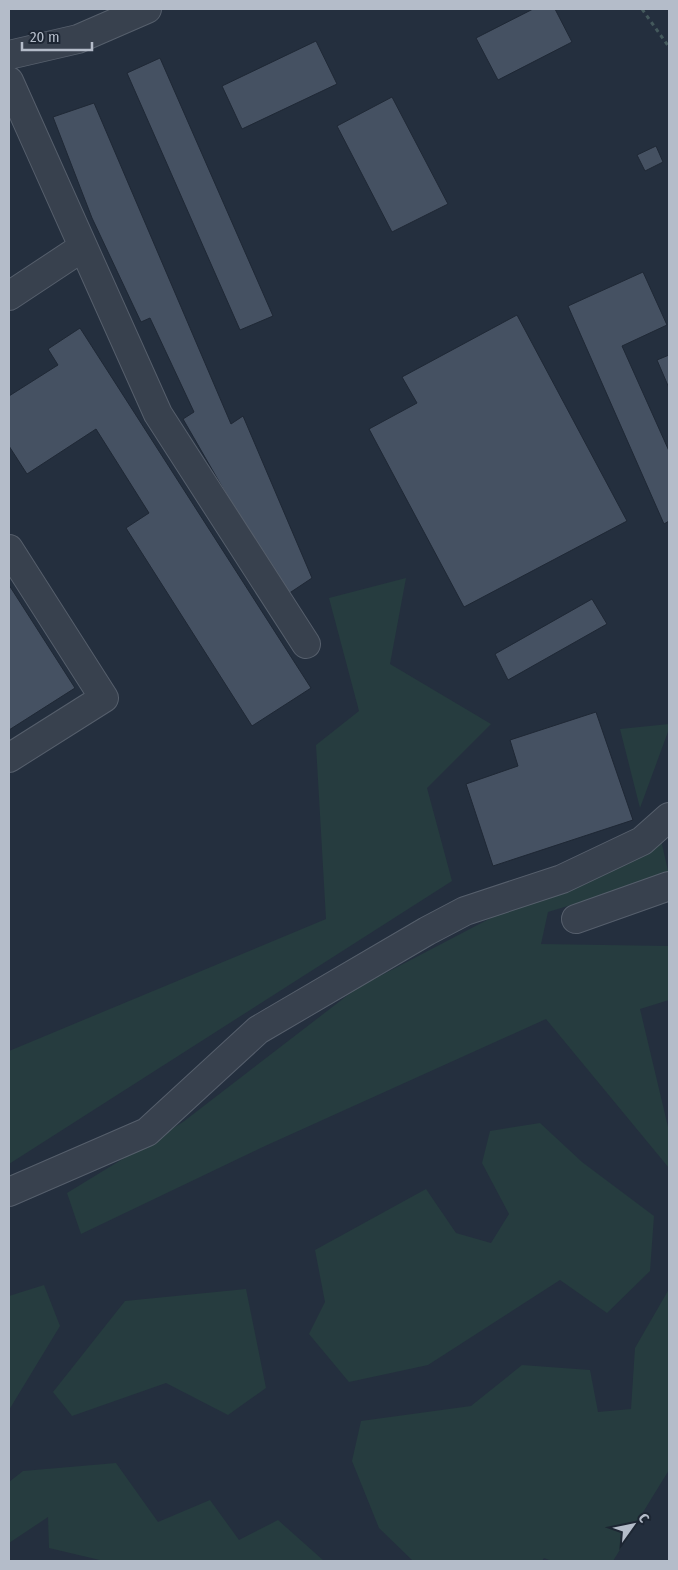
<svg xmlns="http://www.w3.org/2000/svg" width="678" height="1570" font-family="'Fira Sans Condensed',sans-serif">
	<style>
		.green { fill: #263c3f }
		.building { fill: #455162; stroke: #1f2835 }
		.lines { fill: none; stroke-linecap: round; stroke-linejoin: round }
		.minor-casing { stroke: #565f6c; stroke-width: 30 }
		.path { stroke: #44595c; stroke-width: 3; stroke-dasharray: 4 4; stroke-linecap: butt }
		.minor { stroke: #38414e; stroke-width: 28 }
	</style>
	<rect width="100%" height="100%" fill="#242f3e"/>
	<!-- green -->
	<path class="green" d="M406 578 390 664 491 724 427 788 452 881 9 1164V1051L326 919 316 745 359 711 329 598Z
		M669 724V729L640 808 620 729Z
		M661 840 669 875 548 912 541 944 669 946V1000L640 1009 669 1131V1168L546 1019 265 1146 81 1234 67 1193 183 1122 357 988 527 899Z
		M540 1123 582 1162 654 1216 650 1271 607 1313 560 1280 428 1365 349 1382 309 1334 325 1302 315 1250 426 1189 456 1233 491 1243 509 1214 482 1163 490 1131Z
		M44 1285 60 1326 9 1410V1296Z
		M246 1289 266 1388 228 1415 166 1383 72 1416 53 1392 125 1301Z
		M669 1289V1470L613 1561H552L544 1558 542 1561H413L379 1528 352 1461 361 1421 471 1406 522 1365 590 1370 598 1412 631 1409 635 1348Z
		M116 1463 158 1522 210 1500 239 1540 278 1520 324 1561H104L49 1548 48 1517 9 1543V1482L23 1471Z"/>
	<!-- building -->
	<path class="building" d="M533 9H555L572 42 498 80 476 38Z
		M316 41 337 84 242 129 222 86Z
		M160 58 273 316 240 330 127 73Z
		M392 97 448 204 392 232 337 126Z
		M94 103 231 424 243 416 312 578 285 596 183 419 194 412 150 318 141 322 92 218 53 117Z
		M656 146 663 162 645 171 637 155Z
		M643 272 667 325 622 346 669 451V521L664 524 568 306Z
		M517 315 627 521 464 607 369 429 417 403 402 377Z
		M80 328 311 688 252 726 126 528 149 513 96 429 27 474 9 446V396L58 365 48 349Z
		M669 355V388L657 360Z
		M9 585 75 688 9 730Z
		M592 599 607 624 508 680 495 654Z
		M596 712 633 820 493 866 466 784 518 766 510 740Z"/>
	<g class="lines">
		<defs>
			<path id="minor" d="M9 55 78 39 147 9
				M9 81 158 414 306 644
				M9 296 83 247
				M9 549 104 698 9 758
				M576 919 669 886
				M9 1192 147 1132 258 1030 427 931 465 911 562 879 642 841 669 817"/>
		</defs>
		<!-- minor casing -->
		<use href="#minor" class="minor-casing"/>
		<!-- path -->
		<path class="path" d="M642 9 669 47"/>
		<!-- minor -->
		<use href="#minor" class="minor"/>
	</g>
	<!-- border -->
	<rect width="678" height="1570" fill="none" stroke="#b4bcc9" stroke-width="20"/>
	<!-- north arrow -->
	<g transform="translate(633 1525) rotate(57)" stroke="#1d2633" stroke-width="4" paint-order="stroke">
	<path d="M0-4L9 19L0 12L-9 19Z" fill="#b4bcc9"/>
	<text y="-8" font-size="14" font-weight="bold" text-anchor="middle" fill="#b4bcc9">С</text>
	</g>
	<!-- scale -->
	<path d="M22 42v8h70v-8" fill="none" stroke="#b4bcc9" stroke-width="2.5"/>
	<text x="30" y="42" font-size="15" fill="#b4bcc9" stroke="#1d2633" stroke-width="4" paint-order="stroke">20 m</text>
</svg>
